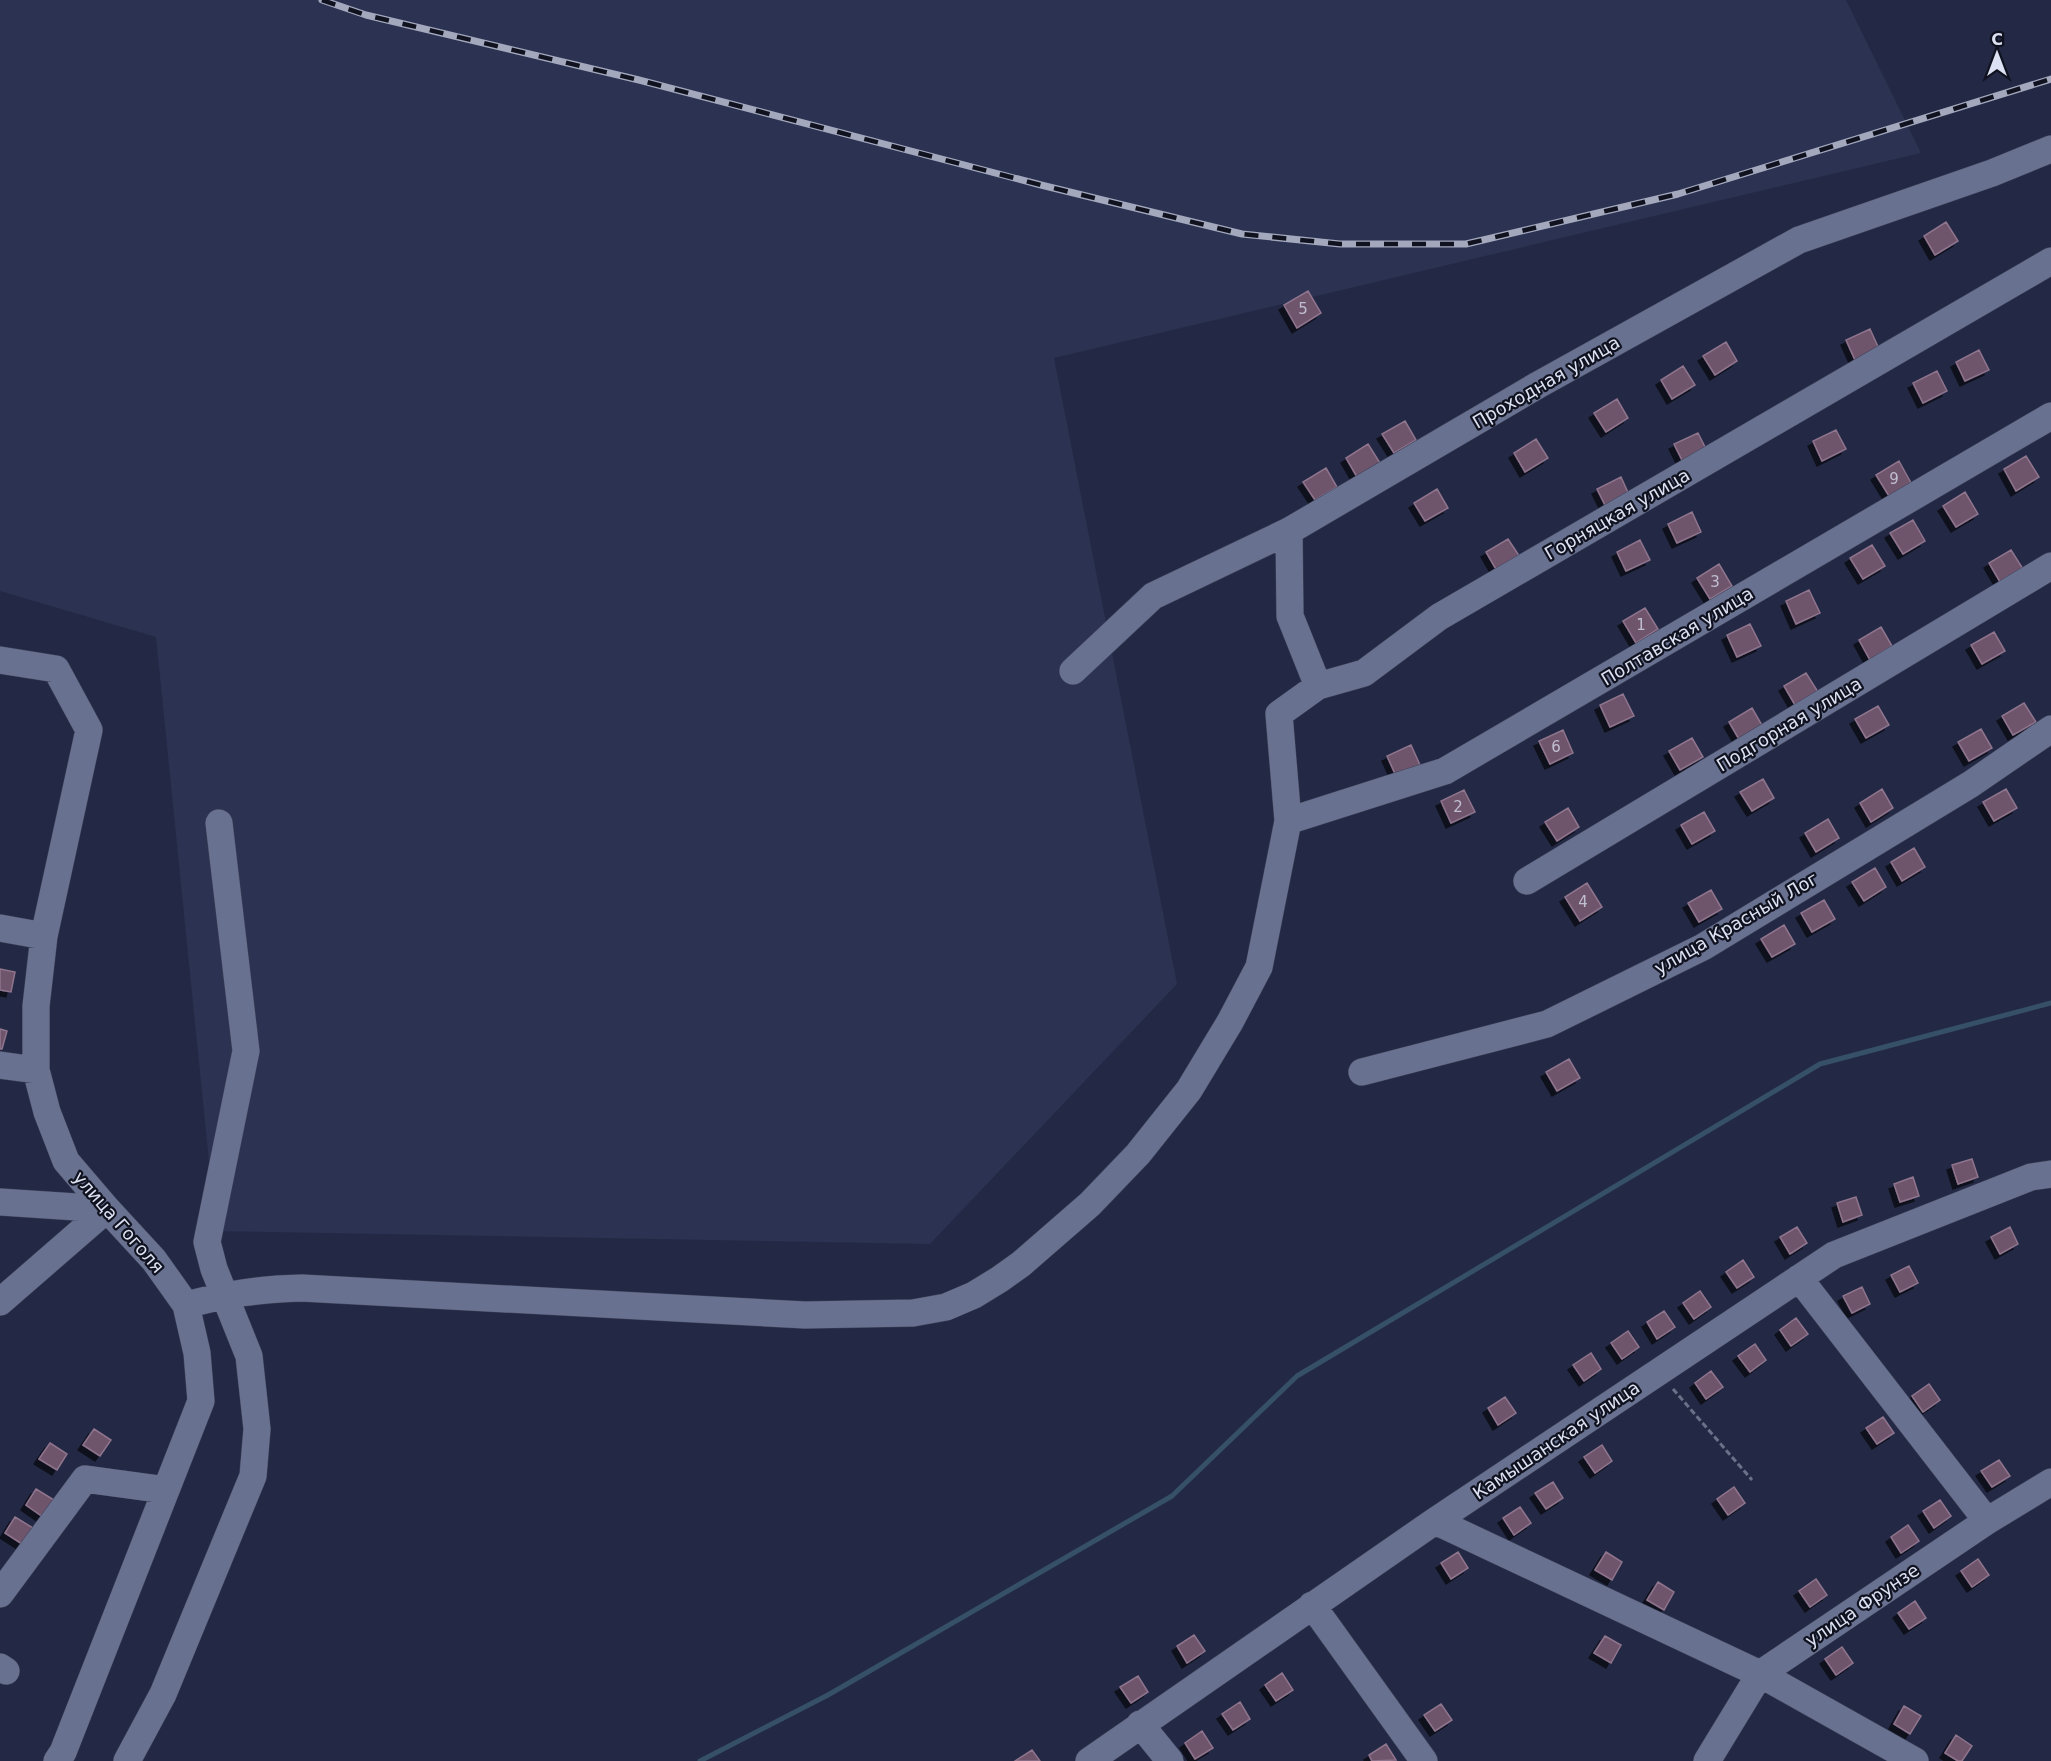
<svg xmlns="http://www.w3.org/2000/svg" width="2051" height="1761" font-family="'DejaVu Sans',sans-serif">
	<style>
		.built { fill: #2b3252 }
		.lines { fill: none; stroke-linecap: round; stroke-linejoin: round }
		.stream { stroke: #355067; stroke-width: 5 }
		.building { fill: #6e546c; stroke: #8f748d; stroke-width: 1.5; filter: url(#shadow) }
		.minor-casing { stroke: #3e4359; stroke-width: 28 }
		.path { stroke: #6b7088; stroke-width: 3; stroke-dasharray: 6 3; stroke-linecap: butt }
		.minor { stroke: #697191; stroke-width: 27 }
		.rail-casing { stroke: #a3a8bd; stroke-width: 7 }
		.rail { stroke: #10131f; stroke-width: 4.5; stroke-dasharray: 14; stroke-linecap: butt }
		.labels { text-anchor: middle; dominant-baseline: central; stroke-width: 4.5; stroke-linejoin: round; paint-order: stroke }
		.number-label { font-size: 15px; fill: #c0bed1 }
		.street-label { font-size: 18px; fill: #dce1f3; stroke: #10131f }
	</style>
	<defs>
		<filter id="shadow"><feDropShadow dx="-5" dy="5" stdDeviation="0" flood-color="#0009"/></filter>
	</defs>
	<rect width="100%" height="100%" fill="#232944"/>
	<!-- built -->
	<path class="built" d="M0 0H1846L1921 153 1054 358 1177 984 930 1244 216 1231 156 637 0 591Z"/>
	<g class="lines">
		<!-- stream -->
		<path class="stream" d="M700 1761 828 1695 1172 1496 1297 1376 1820 1064 2051 1003"/>
	</g>
	<!-- building -->
	<path class="building" d="M1946 222 1958 241 1935 255 1924 236Z
		M1308 291 1321 313 1297 328 1284 305Z
		M1870 329 1879 349 1855 360 1846 340Z
		M1726 342 1737 361 1715 375 1703 356Z
		M1979 350 1989 370 1965 381 1956 362Z
		M1683 366 1695 385 1672 399 1661 380Z
		M1937 371 1947 391 1923 403 1913 383Z
		M1617 399 1628 418 1606 432 1594 413Z
		M1405 421 1416 440 1394 453 1382 434Z
		M1836 430 1846 449 1822 461 1813 441Z
		M1698 433 1708 453 1684 464 1674 444Z
		M1536 439 1548 458 1525 472 1514 453Z
		M1368 444 1380 463 1357 477 1346 458Z
		M2026 456 2039 477 2016 491 2004 469Z
		M1899 461 1911 483 1889 496 1876 475Z
		M1326 468 1337 487 1315 500 1303 482Z
		M1621 477 1630 497 1607 509 1597 489Z
		M1437 489 1448 508 1425 521 1414 503Z
		M1965 492 1978 514 1956 527 1943 506Z
		M1692 512 1701 532 1677 543 1668 524Z
		M1913 520 1925 541 1903 554 1890 533Z
		M1508 539 1520 557 1497 571 1486 552Z
		M1640 540 1650 560 1626 571 1617 552Z
		M1872 545 1885 566 1863 579 1850 558Z
		M2011 550 2023 569 2000 582 1989 563Z
		M1719 564 1732 586 1710 599 1697 578Z
		M1809 590 1820 613 1796 624 1786 601Z
		M1645 608 1658 629 1636 643 1623 621Z
		M1750 624 1761 646 1737 657 1727 635Z
		M1881 627 1892 646 1870 660 1859 640Z
		M1994 632 2005 651 1982 664 1971 645Z
		M1806 673 1818 692 1795 705 1784 686Z
		M1623 694 1634 716 1610 727 1600 705Z
		M2024 703 2036 722 2013 735 2002 716Z
		M1878 706 1889 725 1866 738 1855 719Z
		M1752 708 1763 727 1740 741 1729 722Z
		M1981 729 1992 748 1969 761 1958 742Z
		M1563 730 1573 753 1550 764 1539 741Z
		M1692 738 1703 757 1680 770 1669 751Z
		M1411 745 1420 765 1396 776 1387 756Z
		M1763 779 1774 798 1752 811 1740 792Z
		M1882 789 1893 808 1871 822 1860 803Z
		M2006 789 2017 808 1994 821 1983 802Z
		M1464 790 1475 812 1451 823 1441 801Z
		M1568 808 1579 827 1557 841 1545 822Z
		M1704 812 1715 831 1692 844 1681 825Z
		M1828 819 1839 838 1816 852 1805 833Z
		M1914 848 1925 867 1902 881 1891 862Z
		M1875 868 1886 887 1864 901 1852 882Z
		M1587 883 1602 907 1580 921 1565 897Z
		M1711 890 1722 909 1699 922 1688 903Z
		M1824 900 1835 919 1812 932 1801 913Z
		M1784 925 1795 944 1772 957 1761 939Z
		M0 969 15 972 11 992 0 990Z
		M0 1029 7 1031 2 1049H0Z
		M1569 1059 1580 1078 1557 1091 1546 1072Z
		M1972 1159 1978 1177 1958 1184 1952 1165Z
		M1913 1177 1919 1196 1900 1202 1894 1184Z
		M1856 1197 1862 1215 1843 1222 1837 1203Z
		M1797 1227 1807 1243 1790 1254 1780 1237Z
		M2010 1227 2018 1244 2000 1254 1991 1237Z
		M1743 1260 1754 1277 1737 1288 1726 1272Z
		M1909 1266 1918 1283 1900 1292 1891 1275Z
		M1862 1287 1870 1304 1852 1313 1843 1296Z
		M1700 1291 1711 1307 1694 1319 1683 1303Z
		M1664 1311 1675 1327 1657 1339 1647 1322Z
		M1796 1318 1808 1334 1791 1346 1780 1330Z
		M1628 1331 1639 1347 1622 1359 1611 1343Z
		M1755 1344 1766 1360 1750 1372 1738 1356Z
		M1591 1353 1601 1369 1584 1381 1573 1365Z
		M1711 1371 1723 1387 1706 1399 1695 1383Z
		M1929 1384 1940 1400 1923 1412 1912 1396Z
		M1505 1397 1516 1413 1498 1425 1488 1408Z
		M1883 1417 1894 1433 1877 1444 1866 1428Z
		M94 1429 111 1440 100 1456 83 1445Z
		M50 1443 67 1454 57 1470 39 1459Z
		M1602 1445 1612 1461 1595 1473 1584 1457Z
		M1999 1460 2010 1476 1992 1487 1981 1471Z
		M1553 1482 1563 1498 1546 1509 1535 1493Z
		M1734 1487 1745 1503 1728 1515 1717 1499Z
		M36 1489 54 1500 43 1517 26 1505Z
		M1940 1500 1951 1516 1934 1528 1923 1511Z
		M1520 1507 1531 1523 1514 1535 1503 1518Z
		M15 1517 33 1528 22 1544 5 1533Z
		M1908 1525 1919 1541 1901 1553 1891 1537Z
		M1458 1552 1468 1568 1451 1579 1441 1563Z
		M1606 1552 1622 1562 1612 1580 1595 1570Z
		M1978 1559 1989 1575 1972 1587 1961 1571Z
		M1816 1579 1827 1595 1810 1607 1799 1591Z
		M1658 1582 1674 1592 1664 1610 1647 1600Z
		M1915 1601 1926 1618 1909 1629 1898 1613Z
		M1194 1635 1205 1651 1187 1663 1177 1646Z
		M1605 1636 1621 1645 1611 1663 1594 1653Z
		M1842 1647 1853 1663 1836 1675 1825 1659Z
		M1282 1673 1293 1690 1276 1701 1265 1685Z
		M1138 1676 1148 1692 1131 1703 1120 1687Z
		M1240 1702 1250 1719 1233 1730 1222 1714Z
		M1441 1704 1452 1720 1435 1731 1424 1715Z
		M1904 1706 1921 1716 1910 1734 1894 1724Z
		M1202 1731 1213 1748 1195 1759 1185 1743Z
		M1956 1735 1972 1746 1962 1761H1958L1945 1753Z
		M1386 1744 1396 1760 1372 1761 1369 1755Z
		M1032 1750 1040 1761H1015Z"/>
	<g class="lines">
		<defs>
			<path id="minor" d="M1289 531 1290 616 1318 686
				M0 660 56 669 89 730 44 936 36 1006V1070L47 1112 66 1161 107 1209 154 1260 186 1305 197 1353 201 1401 63 1752 57 1761
				M1073 671 1153 596 1289 531 1538 385 1799 240 1992 173 2051 149
				M1288 821 1445 771 2051 416
				M1527 881 2051 566
				M0 928 44 936
				M0 1065 36 1070
				M1362 1072 1547 1024 1703 947 1971 784 2051 729
				M0 1202 107 1209
				M1799 1278 1987 1521
				M0 1302 107 1209
				M186 1305C227 1294 259 1289 302 1288L805 1315 913 1313 946 1307 974 1295 1000 1279 1021 1264 1090 1204 1138 1154 1189 1090 1230 1022 1259 967 1288 821 1279 714 1318 686 1364 673 1439 617 2051 261
				M1435 1521 1760 1674 1915 1761
				M0 1594 85 1479 166 1490
				M1312 1605 1424 1761
				M0 1667 6 1671
				M1140 1724 1170 1761
				M127 1761 163 1694 253 1476 257 1429 249 1356 214 1269 207 1242 246 1051 219 823
				M1089 1761 1435 1521 1834 1255 2031 1177 2051 1174
				M1707 1761 1760 1674 1987 1521 2051 1482"/>
		</defs>
		<!-- minor casing -->
		<use href="#minor" class="minor-casing"/>
		<!-- path -->
		<path class="path" d="M1673 1389 1752 1480"/>
		<!-- minor -->
		<use href="#minor" class="minor"/>
		<defs>
			<path id="rail" d="M322 0 366 15 639 80 1041 185 1242 234 1340 244H1466L1678 194 2051 79"/>
		</defs>
		<!-- rail casing -->
		<use href="#rail" class="rail-casing"/>
		<!-- rail -->
		<use href="#rail" class="rail"/>
	</g>
	<g class="labels">
		<!-- number labels -->
		<g class="number-label">
			<text x="1303" y="309">5</text>
			<text x="1894" y="479">9</text>
			<text x="1715" y="582">3</text>
			<text x="1641" y="625">1</text>
			<text x="1556" y="747">6</text>
			<text x="1458" y="807">2</text>
			<text x="1583" y="902">4</text>
		</g>
		<!-- street labels -->
		<g class="street-label">
			<text transform="translate(1546 382) rotate(-30)">Проходная улица</text>
			<text transform="translate(1617 514) rotate(-30)">Горняцкая улица</text>
			<text transform="translate(1677 636) rotate(-31)">Полтавская улица</text>
			<text transform="translate(1789 724) rotate(-31)">Подгорная улица</text>
			<text transform="translate(1736 923) rotate(-30)">улица Красный Лог</text>
			<text transform="translate(119 1222) rotate(49)">улица Гоголя</text>
			<text transform="translate(1556 1440) rotate(-34)">Камышанская улица</text>
			<text transform="translate(1862 1605) rotate(-34)">улица Фрунзе</text>
		</g>
	</g>
	<!-- north arrow -->
	<g transform="translate(1997 54)" stroke="#10131f" stroke-width="4.5" paint-order="stroke">
	<path d="M0-4.5L10 22L0 15L-10 22Z" fill="#dce1f3"/>
	<text y="-9" font-size="16" font-weight="bold" text-anchor="middle" fill="#dce1f3">С</text>
	</g>
</svg>
